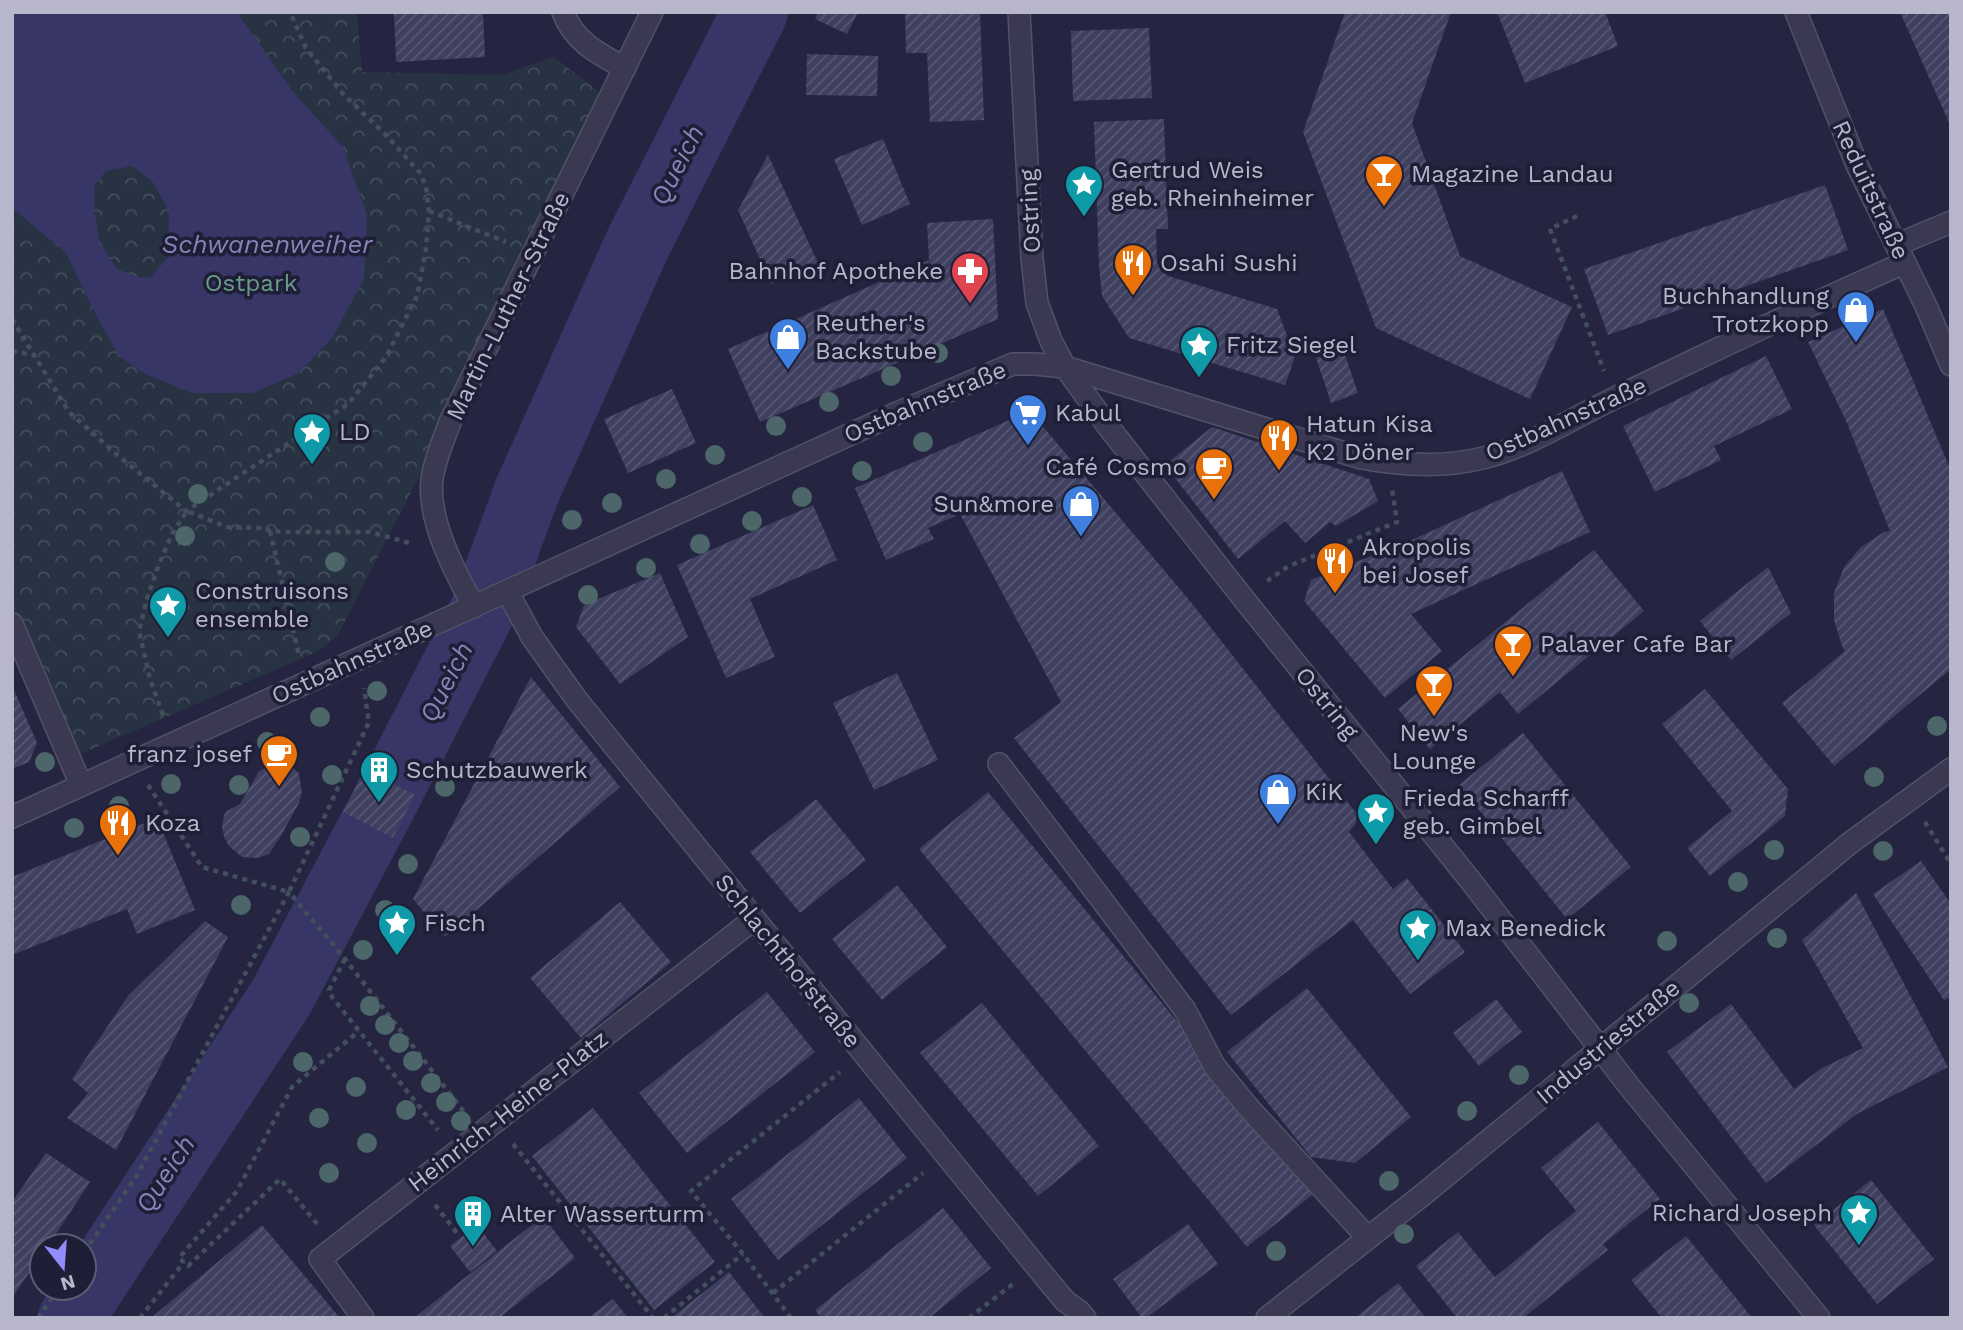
<svg xmlns="http://www.w3.org/2000/svg" width="1963" height="1330" font-family="'Work Sans',sans-serif">
	<style>
		.forest { fill: url(#forest-crowns) }
		.water { fill: #373666; fill-rule: evenodd }
		.lines { fill: none; stroke-linecap: round; stroke-linejoin: round }
		.river { stroke: #373666; stroke-width: 66 }
		.building { fill: url(#building-hatch) }
		.service-casing { stroke: #525168; stroke-width: 24 }
		.minor-casing { stroke: #525168; stroke-width: 24 }
		.path { stroke: #424f5c; stroke-width: 4.5; stroke-dasharray: 5 5; stroke-linecap: butt }
		.service { stroke: #3a3951; stroke-width: 21 }
		.minor { stroke: #3a3951; stroke-width: 21 }
		.tree { fill: #4c666a }
		.labels { text-anchor: middle; dominant-baseline: central; stroke-width: 7; stroke-linejoin: round; paint-order: stroke }
		.poi-label { font-size: 24px; fill: #b7b6cb; stroke: #1e1e36; text-anchor: start }
		.street-label { font-size: 24px; fill: #b7b6cb; stroke: #1e1e36 }
		.park-label { font-size: 24px; fill: #6c9c8c; stroke: #1e1e36 }
		.water-label { font-size: 26px; font-style: italic; fill: #8584b7; stroke: #1e1e36 }
	</style>
	<defs>
		<pattern id="forest-crowns" width="20" height="18" patternUnits="userSpaceOnUse" patternTransform="scale(1.75)"><rect width="20" height="18" fill="#273342"/><path d="M2 6a3 3 0 1 1 6 0M12 15a3 3 0 1 1 6 0" fill="none" stroke="#444e5c"/></pattern>
		<pattern id="building-hatch" width="6" height="6" patternUnits="userSpaceOnUse" patternTransform="scale(1.75)"><rect width="6" height="6" fill="#3f3f5f"/><path d="M-1 1l2-2M0 6l6-6M5 7l2-2" fill="none" stroke="#585875"/></pattern>
	</defs>
	<rect width="100%" height="100%" fill="#252541"/>
	<!-- forest -->
	<path class="forest" d="M12 12H357L362 72 501 75 554 57 611 101 338 635 319 651 71 758 12 615Z"/>
	<!-- water -->
	<path class="water" d="M12 12H237L294 93 343 147 367 215 364 279 332 338 299 373 253 393H192L145 374 119 356 97 317 66 253 12 208ZM132 166 152 181 169 211 168 257 150 278 137 277 117 269 100 243 94 209 95 185 106 171Z"/>
	<g class="lines">
		<!-- river -->
		<path class="river" d="M71 1318 282 996 382 807 484 608 527 491 639 241 755 12"/>
	</g>
	<!-- building -->
	<path class="building" d="M394 12H483L485 57 396 62Z
		M818 12H858L847 34 815 19Z
		M905 12H980L984 120 930 122 927 53H906Z
		M1345 12H1451L1412 123 1460 256 1572 307 1530 399 1376 328 1303 132Z
		M1497 12H1605L1618 46 1525 83Z
		M1900 12H1951V127Z
		M1149 28 1152 98 1073 101 1071 31Z
		M807 54 878 56 877 96 806 95Z
		M1164 119 1168 229H1156L1157 263 1168 276 1277 309 1295 357 1285 385 1129 338 1102 296 1099 266 1094 122Z
		M883 139 910 204 862 225 834 159Z
		M768 155 818 263 771 284 738 210Z
		M1825 185 1848 250 1608 335 1584 269Z
		M993 219 998 319 760 422 728 349 929 260 927 223Z
		M1883 309 1951 471V669L1834 766 1782 703 1845 651 1842 646 1834 620V593L1844 567 1861 547 1884 532 1890 531 1847 423 1808 342Z
		M1343 349 1358 393 1331 403 1316 358Z
		M1766 356 1792 409 1714 446 1721 460 1655 492 1623 426Z
		M672 389 696 443 628 473 604 419Z
		M1030 411 1190 601 1356 813V823L1349 832 1393 889 1407 878 1465 952 1410 994 1353 920 1231 1015 1014 738 1061 702 960 514 928 528 934 539 886 560 855 488Z
		M1212 427 1369 479 1378 501 1336 526 1330 522 1305 543 1285 521 1238 559 1165 465Z
		M1562 471 1590 532 1411 614 1442 651 1385 698 1304 601 1311 580 1414 539Z
		M813 505 837 560 750 599 775 657 726 678 677 565Z
		M1594 550 1644 611 1518 714 1500 692 1430 749 1398 709Z
		M1768 567 1791 613 1731 660 1700 621Z
		M660 573 688 637 620 684 576 627 584 605Z
		M897 673 938 760 874 790 833 703Z
		M531 677 620 787 445 937 413 899Z
		M12 685 37 743 29 762 12 769Z
		M1705 689 1788 789 1785 816 1710 876 1687 848 1732 811 1662 724Z
		M1523 733 1631 867 1567 919 1459 785Z
		M278 763 291 765 299 774 302 793 299 803 282 834 269 854 258 858 242 857 229 846 225 839 222 828 224 815 227 811 240 804 259 771Z
		M365 769 415 795 393 838 343 812Z
		M988 792 1317 1191 1247 1247 919 849Z
		M816 799 866 860 800 913 750 852Z
		M157 818 195 910 137 934 127 909 12 955V877Z
		M1921 861 1951 904V997L1944 1000 1873 894Z
		M897 885 947 947 882 1000 832 939Z
		M1856 893 1948 1067 1857 1114 1766 1183 1667 1052 1731 1004 1794 1089 1822 1068 1863 1048 1802 940Z
		M620 902 671 962 581 1038 530 978Z
		M205 921 228 937 116 1150 67 1118 88 1093 72 1079 128 996Z
		M1307 988 1411 1117 1355 1163 1311 1157 1227 1052Z
		M767 992 815 1052 687 1153 639 1093Z
		M1496 999 1522 1032 1479 1066 1453 1033Z
		M982 1003 1099 1146 1038 1196 920 1053Z
		M859 1098 907 1158 778 1260 731 1199Z
		M593 1108 715 1262 654 1310 532 1156Z
		M1598 1122 1660 1199 1603 1244 1608 1250 1523 1318H1457L1416 1266 1458 1232 1495 1277 1576 1211 1541 1168Z
		M46 1153 90 1182 48 1246H42V1254L12 1298V1202Z
		M1871 1180 1934 1259 1877 1304 1814 1225Z
		M943 1208 991 1268 929 1318H821L815 1310Z
		M543 1216 575 1258 499 1318H414Z
		M1188 1224 1218 1264 1146 1318H1142L1113 1279Z
		M262 1225 340 1318H151Z
		M477 1225 497 1251 470 1272 450 1246Z
		M1686 1236 1733 1294 1752 1318H1662L1631 1280Z
		M729 1272 765 1318H671Z
		M1398 1283 1426 1318H1355Z
		M613 1299 628 1318H588Z"/>
	<g class="lines">
		<defs>
			<path id="service" d="M999 764 1185 1010 1215 1067 1248 1107 1368 1238"/>
			<path id="minor" d="M563 12C574 42 599 54 625 68
				M1019 12 1032 258 1037 303 1051 341 1065 367 1107 425 1243 598 1470 880 1629 1086 1819 1318
				M1796 12 1857 165 1926 306 1951 365
				M1896 245 1951 222
				M507 591 532 637 577 700 1036 1266 1065 1301 1079 1311 1085 1318
				M474 607C455 572 427 520 432 479 435 459 443 441 450 422L652 12
				M12 624 81 785
				M12 817 897 413 1013 364H1035L1065 367 1361 458C1400 465 1444 468 1483 458 1531 446 1574 417 1619 396 1714 351 1808 305 1904 263
				M363 1318 320 1259 754 919
				M1267 1318 1425 1193 1850 843 1951 769"/>
		</defs>
		<!-- service casing -->
		<use href="#service" class="service-casing"/>
		<!-- minor casing -->
		<use href="#minor" class="minor-casing"/>
		<!-- path -->
		<path class="path" d="M429 211 506 242
			M1577 216 1550 229 1604 371
			M12 319 69 412 115 453 186 511 348 404 386 357 417 296 426 249 429 211 426 188 421 174 384 133 343 94 306 48 290 12
			M12 351 33 355
			M270 531 299 655
			M1267 581 1289 566 1397 522 1392 489
			M163 715 150 679 139 631 146 602 159 564 172 534 187 511 227 527 264 528 270 531 290 532H370L413 544
			M148 785 202 867 289 892 369 722 364 688
			M1925 822 1951 864
			M345 959 329 990 332 997 438 1130
			M513 1144 653 1318
			M435 1205 457 1233
			M317 1224 280 1179 188 1266 179 1258 237 1191 292 1087 359 1031
			M84 1252 136 1177 289 892 345 959 464 1112
			M773 1293 923 1173
			M38 1318 59 1288
			M140 1318 184 1262
			M664 1318 743 1254
			M791 1318 743 1254 691 1191 840 1072
			M969 1318 1013 1284"/>
		<!-- service -->
		<use href="#service" class="service"/>
		<!-- minor -->
		<use href="#minor" class="minor"/>
	</g>
	<!-- trees -->
	<g class="tree">
		<circle cx="938" cy="353" r="10"/>
		<circle cx="891" cy="376" r="10"/>
		<circle cx="829" cy="402" r="10"/>
		<circle cx="776" cy="426" r="10"/>
		<circle cx="923" cy="442" r="10"/>
		<circle cx="715" cy="455" r="10"/>
		<circle cx="862" cy="471" r="10"/>
		<circle cx="666" cy="479" r="10"/>
		<circle cx="198" cy="494" r="10"/>
		<circle cx="802" cy="497" r="10"/>
		<circle cx="612" cy="503" r="10"/>
		<circle cx="572" cy="520" r="10"/>
		<circle cx="752" cy="521" r="10"/>
		<circle cx="185" cy="536" r="10"/>
		<circle cx="700" cy="544" r="10"/>
		<circle cx="335" cy="562" r="10"/>
		<circle cx="646" cy="568" r="10"/>
		<circle cx="588" cy="595" r="10"/>
		<circle cx="377" cy="691" r="10"/>
		<circle cx="320" cy="717" r="10"/>
		<circle cx="1937" cy="726" r="10"/>
		<circle cx="267" cy="742" r="10"/>
		<circle cx="45" cy="762" r="10"/>
		<circle cx="332" cy="775" r="10"/>
		<circle cx="1874" cy="777" r="10"/>
		<circle cx="171" cy="784" r="10"/>
		<circle cx="239" cy="785" r="10"/>
		<circle cx="445" cy="787" r="10"/>
		<circle cx="119" cy="806" r="10"/>
		<circle cx="74" cy="828" r="10"/>
		<circle cx="300" cy="837" r="10"/>
		<circle cx="1774" cy="850" r="10"/>
		<circle cx="1883" cy="851" r="10"/>
		<circle cx="408" cy="864" r="10"/>
		<circle cx="1738" cy="882" r="10"/>
		<circle cx="241" cy="905" r="10"/>
		<circle cx="385" cy="910" r="10"/>
		<circle cx="1777" cy="938" r="10"/>
		<circle cx="1667" cy="941" r="10"/>
		<circle cx="363" cy="950" r="10"/>
		<circle cx="1689" cy="1003" r="10"/>
		<circle cx="370" cy="1006" r="10"/>
		<circle cx="385" cy="1025" r="10"/>
		<circle cx="399" cy="1043" r="10"/>
		<circle cx="413" cy="1061" r="10"/>
		<circle cx="303" cy="1062" r="10"/>
		<circle cx="1519" cy="1075" r="10"/>
		<circle cx="431" cy="1083" r="10"/>
		<circle cx="356" cy="1087" r="10"/>
		<circle cx="446" cy="1102" r="10"/>
		<circle cx="406" cy="1110" r="10"/>
		<circle cx="1467" cy="1111" r="10"/>
		<circle cx="319" cy="1118" r="10"/>
		<circle cx="461" cy="1121" r="10"/>
		<circle cx="367" cy="1143" r="10"/>
		<circle cx="329" cy="1173" r="10"/>
		<circle cx="1389" cy="1181" r="10"/>
		<circle cx="1404" cy="1234" r="10"/>
		<circle cx="1276" cy="1251" r="10"/>
	</g>
	<!-- icons -->
	<defs>
		<symbol id="bar-pin" viewBox="-11 -11 22 30"><path d="M0 17L-7.5 6A9.5 9.5 0 1 1 7.5 6Z" fill="#e8710a" stroke="#1e1e36"/><path d="M-6-5H6L.8 .8V4.5H3.5V6h-7V4.5H-.8V.8Z" fill="#fff"/></symbol>
		<symbol id="sight-pin" viewBox="-11 -11 22 30"><path d="M0 17L-7.5 6A9.5 9.5 0 1 1 7.5 6Z" fill="#0f9aa8" stroke="#1e1e36"/><path d="M0-6L1.8-2.2L6-1.7L2.9 1.2L3.7 5.4L0 3.3L-3.7 5.4L-2.9 1.2L-6-1.7L-1.8-2.2Z" fill="#fff"/></symbol>
		<symbol id="restaurant-pin" viewBox="-11 -11 22 30"><path d="M0 17L-7.5 6A9.5 9.5 0 1 1 7.5 6Z" fill="#e8710a" stroke="#1e1e36"/><path d="M-5-6h1v4h1v-4h1v4h1v-4h1v5L-1.5 .5V6h-2V.5L-5-1ZM5-6V6H3V1.5H1.5Q1.5-4 5-6Z" fill="#fff"/></symbol>
		<symbol id="pharmacy-pin" viewBox="-11 -11 22 30"><path d="M0 17L-7.5 6A9.5 9.5 0 1 1 7.5 6Z" fill="#e0444e" stroke="#1e1e36"/><path d="M-2-6h4v4h4v4h-4v4h-4v-4h-4v-4h4Z" fill="#fff"/></symbol>
		<symbol id="shop-pin" viewBox="-11 -11 22 30"><path d="M0 17L-7.5 6A9.5 9.5 0 1 1 7.5 6Z" fill="#3f7fe0" stroke="#1e1e36"/><path d="M-5-2.5h2.3a2.7 3.5 0 0 1 5.4 0H5L5.5 6h-11ZM-1.5-2.5h3a1.5 2.3 0 0 0-3 0Z" fill="#fff"/></symbol>
		<symbol id="supermarket-pin" viewBox="-11 -11 22 30"><path d="M0 17L-7.5 6A9.5 9.5 0 1 1 7.5 6Z" fill="#3f7fe0" stroke="#1e1e36"/><path d="M-6-5.5h2.5l.6 2H6L4.5 2H-2.5L-4.4-4H-6ZM-1.5 3.2a1.3 1.3 0 1 0 .1 0ZM3 3.2a1.3 1.3 0 1 0 .1 0Z" fill="#fff"/></symbol>
		<symbol id="cafe-pin" viewBox="-11 -11 22 30"><path d="M0 17L-7.5 6A9.5 9.5 0 1 1 7.5 6Z" fill="#e8710a" stroke="#1e1e36"/><path d="M-5.5-4.5H6V0H3Q3 3.5 0 3.5H-2.5Q-5.5 3.5-5.5 0ZM3-3.2v2h1.7v-2ZM-6 4.5H4V6H-6Z" fill="#fff"/></symbol>
		<symbol id="building-pin" viewBox="-11 -11 22 30"><path d="M0 17L-7.5 6A9.5 9.5 0 1 1 7.5 6Z" fill="#0f9aa8" stroke="#1e1e36"/><path d="M-4-6H4V6H1V3H-1V6H-4ZM-2.5-4.3h1.7v1.8h-1.7ZM.8-4.3h1.7v1.8H.8ZM-2.5-1h1.7V.8h-1.7ZM.8-1h1.7V.8H.8Z" fill="#fff"/></symbol>
	</defs>
	<g fill-rule="evenodd">
		<use href="#bar-pin" x="1362" y="152" width="44" height="60"/>
		<use href="#sight-pin" x="1062" y="162" width="44" height="60"/>
		<use href="#restaurant-pin" x="1111" y="241" width="44" height="60"/>
		<use href="#pharmacy-pin" x="948" y="249" width="44" height="60"/>
		<use href="#shop-pin" x="1834" y="288" width="44" height="60"/>
		<use href="#shop-pin" x="766" y="315" width="44" height="60"/>
		<use href="#sight-pin" x="1177" y="323" width="44" height="60"/>
		<use href="#supermarket-pin" x="1006" y="391" width="44" height="60"/>
		<use href="#sight-pin" x="290" y="410" width="44" height="60"/>
		<use href="#restaurant-pin" x="1257" y="416" width="44" height="60"/>
		<use href="#cafe-pin" x="1192" y="445" width="44" height="60"/>
		<use href="#shop-pin" x="1059" y="482" width="44" height="60"/>
		<use href="#restaurant-pin" x="1313" y="539" width="44" height="60"/>
		<use href="#sight-pin" x="146" y="583" width="44" height="60"/>
		<use href="#bar-pin" x="1491" y="622" width="44" height="60"/>
		<use href="#bar-pin" x="1412" y="662" width="44" height="60"/>
		<use href="#cafe-pin" x="257" y="732" width="44" height="60"/>
		<use href="#building-pin" x="357" y="748" width="44" height="60"/>
		<use href="#shop-pin" x="1256" y="770" width="44" height="60"/>
		<use href="#sight-pin" x="1354" y="790" width="44" height="60"/>
		<use href="#restaurant-pin" x="96" y="801" width="44" height="60"/>
		<use href="#sight-pin" x="375" y="901" width="44" height="60"/>
		<use href="#sight-pin" x="1396" y="906" width="44" height="60"/>
		<use href="#sight-pin" x="1837" y="1191" width="44" height="60"/>
		<use href="#building-pin" x="451" y="1192" width="44" height="60"/>
	</g>
	<g class="labels">
		<!-- poi labels -->
		<g class="poi-label">
			<text x="1111" y="170">Gertrud Weis<tspan x="1111" dy="28">geb. Rheinheimer</tspan></text>
			<text x="1411" y="174">Magazine Landau</text>
			<text x="1160" y="263">Osahi Sushi</text>
			<text x="943" y="271" text-anchor="end">Bahnhof Apotheke</text>
			<text x="1829" y="296" text-anchor="end">Buchhandlung<tspan x="1829" dy="28">Trotzkopp</tspan></text>
			<text x="815" y="323">Reuther's<tspan x="815" dy="28">Backstube</tspan></text>
			<text x="1226" y="345">Fritz Siegel</text>
			<text x="1055" y="413">Kabul</text>
			<text x="1306" y="424">Hatun Kisa<tspan x="1306" dy="28">K2 Döner</tspan></text>
			<text x="339" y="432">LD</text>
			<text x="1187" y="467" text-anchor="end">Café Cosmo</text>
			<text x="1054" y="504" text-anchor="end">Sun&amp;more</text>
			<text x="1362" y="547">Akropolis<tspan x="1362" dy="28">bei Josef</tspan></text>
			<text x="195" y="591">Construisons<tspan x="195" dy="28">ensemble</tspan></text>
			<text x="1540" y="644">Palaver Cafe Bar</text>
			<text x="1434" y="733" text-anchor="middle">New's<tspan x="1434" dy="28">Lounge</tspan></text>
			<text x="252" y="754" text-anchor="end">franz josef</text>
			<text x="406" y="770">Schutzbauwerk</text>
			<text x="1305" y="792">KiK</text>
			<text x="1403" y="798">Frieda Scharff<tspan x="1403" dy="28">geb. Gimbel</tspan></text>
			<text x="145" y="823">Koza</text>
			<text x="424" y="923">Fisch</text>
			<text x="1445" y="928">Max Benedick</text>
			<text x="1832" y="1213" text-anchor="end">Richard Joseph</text>
			<text x="500" y="1214">Alter Wasserturm</text>
		</g>
		<!-- street labels -->
		<g class="street-label">
			<text transform="translate(1871 190) rotate(65)">Reduitstraße</text>
			<text transform="translate(1030 211) rotate(-93)">Ostring</text>
			<text transform="translate(508 306) rotate(-64)">Martin-Luther-Straße</text>
			<text transform="translate(925 402) rotate(-23)">Ostbahnstraße</text>
			<text transform="translate(1566 419) rotate(-24)">Ostbahnstraße</text>
			<text transform="translate(352 662) rotate(-24)">Ostbahnstraße</text>
			<text transform="translate(1327 703) rotate(51)">Ostring</text>
			<text transform="translate(788 961) rotate(51)">Schlachthofstraße</text>
			<text transform="translate(1608 1042) rotate(-40)">Industriestraße</text>
			<text transform="translate(508 1111) rotate(-38)">Heinrich-Heine-Platz</text>
		</g>
		<!-- park labels -->
		<g class="park-label">
			<text x="251" y="283">Ostpark</text>
		</g>
		<!-- water labels -->
		<g class="water-label">
			<text transform="translate(677 165) rotate(-63)">Queich</text>
			<text x="267" y="244">Schwanenweiher</text>
			<text transform="translate(446 682) rotate(-63)">Queich</text>
			<text transform="translate(165 1174) rotate(-57)">Queich</text>
		</g>
	</g>
	<!-- border -->
	<rect width="1963" height="1330" fill="none" stroke="#b7b6cb" stroke-width="28"/>
	<!-- north arrow -->
	<g transform="translate(63 1267) rotate(163)"><circle r="33" fill="#1e1e36" stroke="#5b5b72" stroke-width="2"/>
	<path d="M0-5L12 26L0 18L-12 26Z" fill="#918cfa"/>
	<text y="-10" font-size="19" font-weight="bold" text-anchor="middle" fill="#b7b6cb">N</text>
	</g>
</svg>
